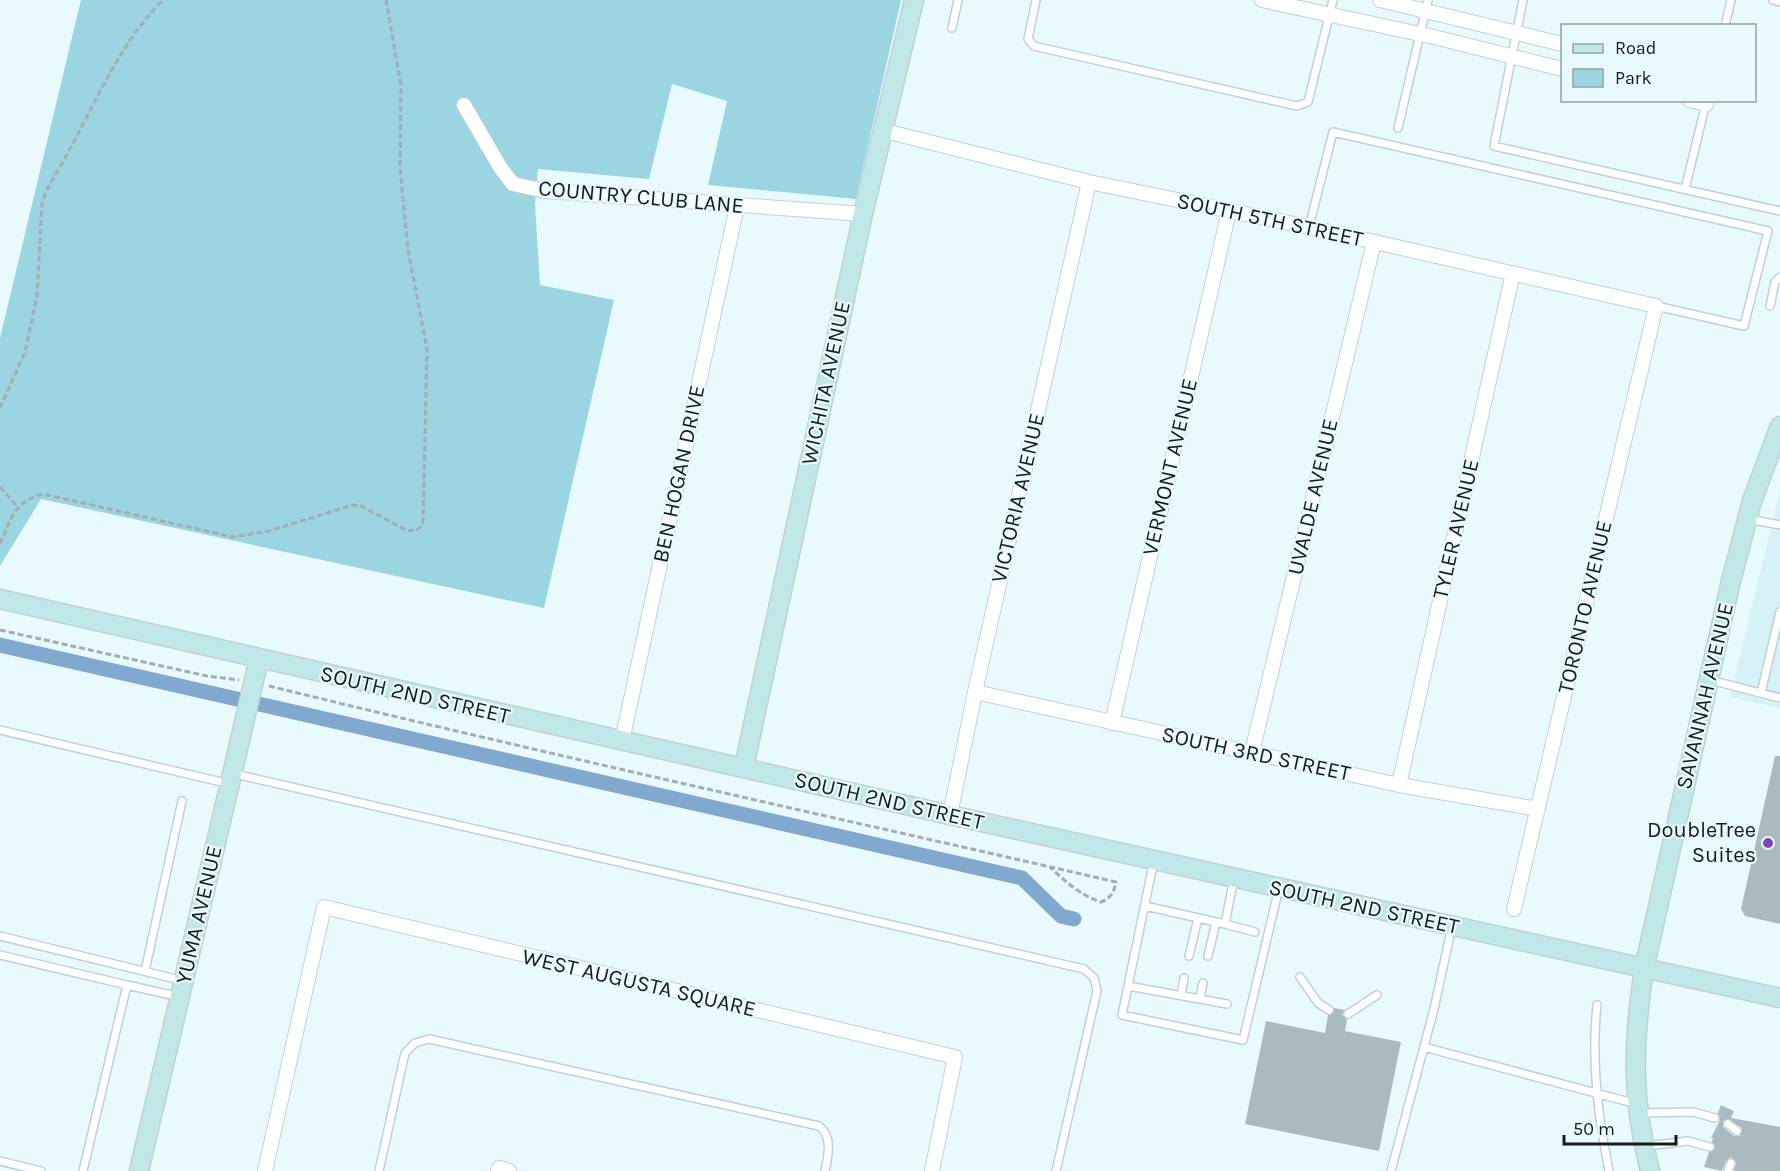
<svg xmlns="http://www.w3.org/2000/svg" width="1780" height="1171" font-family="Karla,sans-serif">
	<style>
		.built { fill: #d6f1f7 }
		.green { fill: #9ad5e1 }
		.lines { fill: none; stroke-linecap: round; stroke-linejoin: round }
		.canal { stroke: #81a8ce; stroke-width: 15 }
		.building { fill: #abbac1; fill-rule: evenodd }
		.lane-casing { stroke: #c0d1d5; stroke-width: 10 }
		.street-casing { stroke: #c0d1d5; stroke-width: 16 }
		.secondary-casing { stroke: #c0d1d5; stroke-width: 21 }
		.path { stroke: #a1afb2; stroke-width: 3; stroke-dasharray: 6 3; stroke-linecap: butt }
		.lane { stroke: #fff; stroke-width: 7 }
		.street { stroke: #fff; stroke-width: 14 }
		.secondary { stroke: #c0e8e8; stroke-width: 18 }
		.poi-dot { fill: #8045bb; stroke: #e9fafe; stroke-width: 2 }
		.labels { text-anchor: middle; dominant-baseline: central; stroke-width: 4.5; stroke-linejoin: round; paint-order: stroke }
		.street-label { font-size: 22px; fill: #151c1d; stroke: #e9fafe }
		.poi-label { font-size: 22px; fill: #151c1d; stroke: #e9fafe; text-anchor: end }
	</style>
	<rect width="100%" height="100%" fill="#e9fafe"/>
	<!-- built -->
	<path class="built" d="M1780 491V708L1730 697Z"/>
	<!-- green -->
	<path class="green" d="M81 0H901L856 199 708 185 727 101 672 84 649 179 538 169 535 204 540 285 614 300 544 608 41 499 0 566V338Z"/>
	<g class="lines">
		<!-- canal -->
		<path class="canal" d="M0 645 1022 878 1061 916 1074 919"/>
	</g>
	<!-- building -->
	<path class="building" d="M1775 756H1780V924L1745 916 1741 909Z
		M1334 1008 1344 1010 1342 1015 1347 1019 1345 1031 1401 1042 1379 1151 1245 1124 1266 1021 1325 1033 1328 1015 1333 1013Z
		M1721 1105 1734 1111 1731 1118 1780 1127V1171H1734L1736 1162 1731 1157 1726 1161 1722 1171 1704 1167 1709 1152 1715 1149 1712 1142 1713 1138H1711L1720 1120 1718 1113ZM1729 1119 1742 1128 1740 1136H1734L1723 1127V1121Z"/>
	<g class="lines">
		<defs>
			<path id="lane" d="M1036 0 1028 39 1034 46 1297 106 1308 102 1333 0
				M1523 0 1494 146 1780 211
				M1773 0 1780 2
				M1725 26 1731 0
				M952 28 958 0
				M1398 128 1428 0
				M1685 189 1706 103
				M1309 227 1333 132 1768 231 1744 326 1656 306
				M1770 306 1775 282 1780 277
				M1748 519 1780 525
				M1710 680 1780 698
				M1761 693 1780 612
				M0 730 230 784
				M235 774 1084 969 1094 978 1097 991 1056 1171
				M1154 860 1122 1015 1243 1040 1279 888
				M1145 906 1225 924 1234 878
				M1225 924 1255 932
				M0 936 184 981
				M0 955 127 985 83 1171
				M1189 956 1198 918
				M1208 956 1216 922
				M145 971 182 801
				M1300 977 1318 1003 1329 1010
				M127 985 180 997
				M1128 986 1227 1004
				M1181 995 1184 978
				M1200 999 1203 983
				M1597 1005C1591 1062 1598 1115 1609 1171
				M1348 1014 1377 995
				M1424 1047 1637 1104
				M1641 1113 1693 1112 1715 1118
				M1728 1124 1737 1131
				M1646 1146 1688 1141 1710 1147
				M0 1161 41 1171
				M379 1171 405 1053 415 1043 429 1039 819 1126C833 1136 828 1157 825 1171
				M1391 1171 1434 1009 1452 926
				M1728 1171 1731 1163"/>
			<path id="street" d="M1262 0 1434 37 1562 69
				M1380 0 1562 44
				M1690 100 1706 104
				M464 105 500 167 513 184 546 191 863 214
				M885 131 1089 182 1309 227 1656 306 1514 909
				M975 692 1399 785 1538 809
				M1112 723 1229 211
				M622 741 737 206
				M1252 752 1374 242
				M1399 785 1513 273
				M950 815 975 692 1089 182
				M265 1171 324 907 955 1057 932 1171
				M498 1171 499 1168 509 1171"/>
			<path id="secondary" d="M0 599 950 815 1780 998
				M744 767 863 214 914 0
				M139 1171 259 659
				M1650 1171C1631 1098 1633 1043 1644 969L1731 581 1752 501 1780 426"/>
		</defs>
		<!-- lane casing -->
		<use href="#lane" class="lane-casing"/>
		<!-- street casing -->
		<use href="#street" class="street-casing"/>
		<!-- secondary casing -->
		<use href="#secondary" class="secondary-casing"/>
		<!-- path -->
		<path class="path" d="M0 408 25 352 37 296 42 203C48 184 61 167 70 149 98 97 121 42 163 0
			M0 487 17 506
			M0 544C11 519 14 501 43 494L233 537 269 531 353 505 361 506 406 530 416 531 423 524 427 349 408 250 400 167 401 85 386 0
			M0 630 207 676 239 680
			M269 686C550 755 833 817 1116 882 1114 892 1111 898 1101 902 1080 895 1066 882 1050 867"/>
		<!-- lane -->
		<use href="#lane" class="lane"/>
		<!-- street -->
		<use href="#street" class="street"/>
		<!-- secondary -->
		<use href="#secondary" class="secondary"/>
	</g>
	<!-- markers -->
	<circle class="poi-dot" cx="1768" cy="843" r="6"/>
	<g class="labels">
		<!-- street labels -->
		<g class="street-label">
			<text transform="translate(641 197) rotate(5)">COUNTRY CLUB LANE</text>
			<text transform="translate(1270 220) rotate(12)">SOUTH 5TH STREET</text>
			<text transform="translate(826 383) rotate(-78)">WICHITA AVENUE</text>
			<text transform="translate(1170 467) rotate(-77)">VERMONT AVENUE</text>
			<text transform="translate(679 474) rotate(-78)">BEN HOGAN DRIVE</text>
			<text transform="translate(1313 497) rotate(-77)">UVALDE AVENUE</text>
			<text transform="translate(1018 498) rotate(-77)">VICTORIA AVENUE</text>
			<text transform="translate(1456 529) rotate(-77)">TYLER AVENUE</text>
			<text transform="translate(1585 607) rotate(-77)">TORONTO AVENUE</text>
			<text transform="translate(415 695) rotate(13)">SOUTH 2ND STREET</text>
			<text transform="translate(1705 696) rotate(-77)">SAVANNAH AVENUE</text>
			<text transform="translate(1256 754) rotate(12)">SOUTH 3RD STREET</text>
			<text transform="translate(889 801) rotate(13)">SOUTH 2ND STREET</text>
			<text transform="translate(1364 907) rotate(12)">SOUTH 2ND STREET</text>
			<text transform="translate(199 915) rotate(-77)">YUMA AVENUE</text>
			<text transform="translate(639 983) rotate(13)">WEST AUGUSTA SQUARE</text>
		</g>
		<!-- poi labels -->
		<g class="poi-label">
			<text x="1756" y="830">DoubleTree<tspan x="1756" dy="25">Suites</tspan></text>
		</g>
	</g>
	<!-- legend -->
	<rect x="1561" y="24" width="195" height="78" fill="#e9fafe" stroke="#94a1a4" stroke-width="1.5"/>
	<rect x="1573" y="44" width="30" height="9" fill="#c0e8e8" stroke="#94a1a4" stroke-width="1.5"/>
	<text x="1615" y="54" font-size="18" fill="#151c1d">Road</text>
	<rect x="1573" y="69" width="30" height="18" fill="#9ad5e1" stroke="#94a1a4" stroke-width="1.5"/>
	<text x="1615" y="84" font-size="18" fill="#151c1d">Park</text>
	<!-- scale -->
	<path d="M1564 1135v9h112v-9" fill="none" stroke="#151c1d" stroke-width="3"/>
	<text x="1573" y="1135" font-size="18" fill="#151c1d" stroke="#e9fafe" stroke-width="4.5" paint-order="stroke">50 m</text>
</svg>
